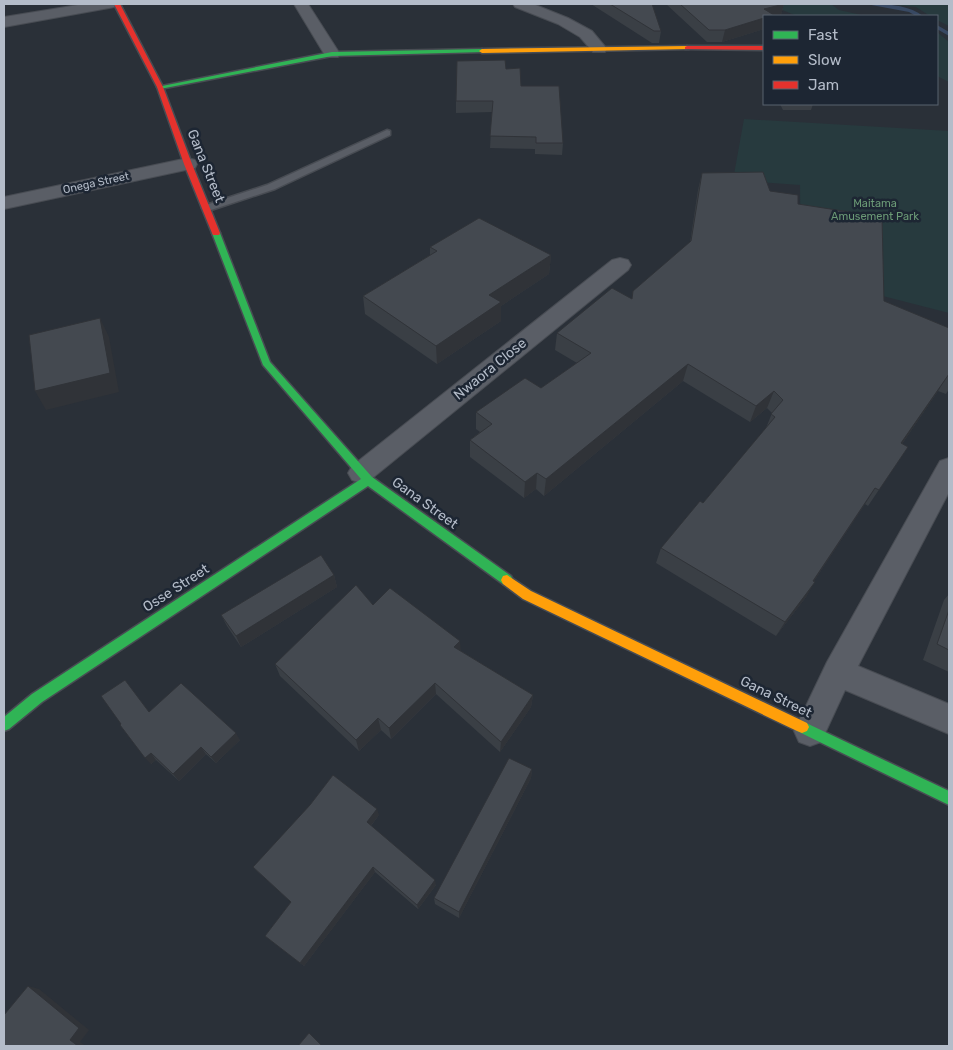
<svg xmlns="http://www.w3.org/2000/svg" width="953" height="1050" font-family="Rubik,sans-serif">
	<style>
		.green { fill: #273a3e }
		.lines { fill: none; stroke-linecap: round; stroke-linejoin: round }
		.stream { fill: #384963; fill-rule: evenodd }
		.lane-casing { stroke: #484c53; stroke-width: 3 }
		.street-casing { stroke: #484c53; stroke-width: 2 }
		.fast-casing { stroke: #484c53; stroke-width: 3 }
		.slow-casing { stroke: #484c53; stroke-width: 3 }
		.jam-casing { stroke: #484c53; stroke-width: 3 }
		.lane { fill: #5a5e66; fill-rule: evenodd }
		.street { fill: #5a5e66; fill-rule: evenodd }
		.fast { fill: #30b455; fill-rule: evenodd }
		.slow { fill: #ff9f0a; fill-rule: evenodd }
		.jam { fill: #e5322d; fill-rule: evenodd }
		.wall { fill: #3a3f45 }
		.shaded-wall { fill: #303338 }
		.building { fill: #444950; stroke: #303338 }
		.labels { text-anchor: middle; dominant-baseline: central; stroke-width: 5; stroke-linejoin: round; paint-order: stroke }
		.far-street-label { font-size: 11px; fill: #b4bcc9; stroke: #1d2633 }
		.far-park-label { font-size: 11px; fill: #6b9a76; stroke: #1d2633 }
		.street-label { font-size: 14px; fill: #b4bcc9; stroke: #1d2633 }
	</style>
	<rect width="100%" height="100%" fill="#2a3038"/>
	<!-- green -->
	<path class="green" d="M768 4H831L839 10 866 16H797Z
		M885 4H949V26L937 20V16H930L916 7Z
		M937 32 949 42V82L937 76Z
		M744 119 949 131V313L801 275 800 185 733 180Z"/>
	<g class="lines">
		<!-- stream -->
		<path class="stream" d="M866 4C883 3 909 5 923 16H916L909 12Z
			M937 25 949 32V36L937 29Z"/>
		<defs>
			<path id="lane" d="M387 130 390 131V135L275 189 211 210 207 211 202 208 203 206 267 185Z"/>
			<path id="street" d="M84 4H116L114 7 109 8 4 27V17Z
				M294 4H308L340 54 338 57H326Z
				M513 4H533L568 18 592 31 607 49 605 52H593L580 37 558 24 515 7Z
				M188 158 195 160 197 164 195 168 4 209V197Z
				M620 258 628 260 631 265 628 270 370 480 361 483 352 480 348 473 352 466 612 260Z
				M949 458V492L858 666 949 704V734L845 690 821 742 810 746 799 742 794 731 827 662 940 461Z"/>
			<path id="fast" d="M482 49 485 51 484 52 332 56 160 89 157 87 332 52Z
				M216 230 220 233 270 362 372 477 511 576 513 580 511 584 507 585 503 584 368 486 42 702 9 729 4 731V717L32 694 361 479 263 365 212 233Z
				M802 721 949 791V805L797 731 795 727 797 723Z"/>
			<path id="slow" d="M687 46 689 47V49L482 53 479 51 482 49Z
				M507 575 531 591 807 723 809 727 807 731 802 733 797 731 523 599 503 584 501 580 503 576Z"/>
			<path id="jam" d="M114 4H120L163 87 192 164 220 233 219 235H213L212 233 184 164 157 87Z
				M687 46H764V50L685 49V47Z"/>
		</defs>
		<!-- lane casing -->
		<use href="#lane" class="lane-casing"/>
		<!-- street casing -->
		<use href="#street" class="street-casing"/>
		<!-- fast casing -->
		<use href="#fast" class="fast-casing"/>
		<!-- slow casing -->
		<use href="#slow" class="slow-casing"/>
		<!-- jam casing -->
		<use href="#jam" class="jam-casing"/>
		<!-- lane -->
		<use href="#lane" class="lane"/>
		<!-- street -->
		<use href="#street" class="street"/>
		<!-- fast -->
		<use href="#fast" class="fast"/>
		<!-- slow -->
		<use href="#slow" class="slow"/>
		<!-- jam -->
		<use href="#jam" class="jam"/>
	</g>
	<!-- wall -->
	<path class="wall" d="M591 4H652L661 31 659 43H652Z
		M666 4H784L781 15 764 16V29L722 42H707Z
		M506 69 521 86 563 143 562 155 535 154V149L490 148 492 112 456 113V101Z
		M780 104H813L811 110H783Z
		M702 173 770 191 798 204 884 301 949 328V389L946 394 938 391 902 444 908 447 897 463 868 506 865 504 814 581 806 597 776 636 656 563 661 548 703 503 766 428 772 413 767 408 750 422 683 381 544 496 536 489 524 498 470 457V440L480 432 476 429V412L541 388 577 363 555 350 557 333 632 298 633 291 690 243 698 190Z
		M430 247 551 255 549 274 501 306V321L437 364 365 314 363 296 430 255Z
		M334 575 337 587 241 647 227 626 221 615Z
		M949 594V672L923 660 944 600Z
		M373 605 461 651 533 695 531 707 500 752 436 694 391 739 381 730 359 751 280 676 275 664Z
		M149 711 240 740 216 763 206 754 179 781 156 760 151 764Z
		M532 769 531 778 459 918 435 904 434 898Z
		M379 815 371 826 436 885 418 909 375 872 304 966 265 936 291 902 258 872 253 867Z"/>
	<!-- shaded-wall -->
	<path class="shaded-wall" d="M784 4 781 15 778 16H764V29L722 42 725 30 764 9Z
		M551 255 549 274 501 306V321L437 364 436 346 489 295Z
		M100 318 109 337 119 392 46 410 35 391Z
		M688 364 683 381 544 496 546 479Z
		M949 373 938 391 891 460 901 443Z
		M774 391 767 408 750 422 756 406Z
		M537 473 536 489 524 498 525 482Z
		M875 488 865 504 804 596 813 581Z
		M334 575 337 587 241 647 236 636Z
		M815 582 806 597 776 636 785 622Z
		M460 641 461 653 454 647Z
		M435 683 436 694 391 739 389 728Z
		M533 695 531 707 500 752 501 742Z
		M378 718 381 730 359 751 356 740Z
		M236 733 240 740 216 763 211 757Z
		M201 747 206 754 179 781 173 774Z
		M151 753 156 760 151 764 145 758Z
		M532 769 531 778 459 918V912Z
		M377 809 379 815 369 828 367 822Z
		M373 867 375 872 304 966 300 963Z
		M435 880 436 885 418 909 417 905Z
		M28 986 39 989 89 1030 80 1042 86 1046H78L70 1040Z"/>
	<!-- building -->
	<path class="building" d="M610 4H652L661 31H654Z
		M680 4H784L764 9 774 15 764 16V18L725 30H709Z
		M505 60 506 69 520 68 521 86H559L563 143H536V137L490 136 493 101H456L457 61Z
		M763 172 770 191 798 195V204L882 217 884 301 949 328V374L901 443 908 447 879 490 875 488 813 581 815 582 785 622 661 548 700 501 703 503 775 417 771 414 783 400 774 391 756 406 688 364 546 479 537 473 525 482 470 440 492 424 476 412 525 378 541 388 591 353 557 333 612 288 632 299 633 291 691 241 702 173Z
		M479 218 551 255 489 295 501 302 436 346 363 296 437 251 430 247Z
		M100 318 110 373 35 391 29 335Z
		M321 555 334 575 236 636 221 615Z
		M356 585 373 605 390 588 460 641 454 647 533 695 501 742 435 683 389 728 378 718 356 740 275 664Z
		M949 610V650L937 644Z
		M125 680 149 712 181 683 236 733 211 757 201 747 173 774 151 753 145 758 120 725 121 724 101 696Z
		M509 758 532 769 459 912 434 898Z
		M333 775 377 809 367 822 435 880 417 905 373 867 300 963 265 936 291 902 253 867 310 805Z
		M28 986 79 1028 70 1040 78 1046H4V1015Z
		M309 1033 322 1046H298Z"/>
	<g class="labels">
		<!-- far-street labels -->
		<g class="far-street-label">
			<text transform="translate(96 183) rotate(-12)">Onega Street</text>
		</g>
		<!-- far-park labels -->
		<g class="far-park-label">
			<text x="875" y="203">Maitama<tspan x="875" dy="13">Amusement Park</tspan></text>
		</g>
		<!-- street labels -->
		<g class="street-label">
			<text transform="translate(206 166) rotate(68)">Gana Street</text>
			<text transform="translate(490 369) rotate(-39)">Nwaora Close</text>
			<text transform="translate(425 503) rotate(36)">Gana Street</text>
			<text transform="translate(176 588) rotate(-33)">Osse Street</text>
			<text transform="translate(776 697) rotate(26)">Gana Street</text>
		</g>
	</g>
	<!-- border -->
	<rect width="953" height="1050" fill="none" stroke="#b4bcc9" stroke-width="10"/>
	<!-- legend -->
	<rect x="763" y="15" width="175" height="90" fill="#1d2633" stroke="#59626f"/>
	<rect x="773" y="31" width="25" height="8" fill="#30b455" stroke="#59626f"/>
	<text x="808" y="40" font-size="15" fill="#b4bcc9">Fast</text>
	<rect x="773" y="56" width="25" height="8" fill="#ff9f0a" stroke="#59626f"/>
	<text x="808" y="65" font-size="15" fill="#b4bcc9">Slow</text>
	<rect x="773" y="81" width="25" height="8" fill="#e5322d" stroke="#59626f"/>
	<text x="808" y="90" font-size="15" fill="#b4bcc9">Jam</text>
</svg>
